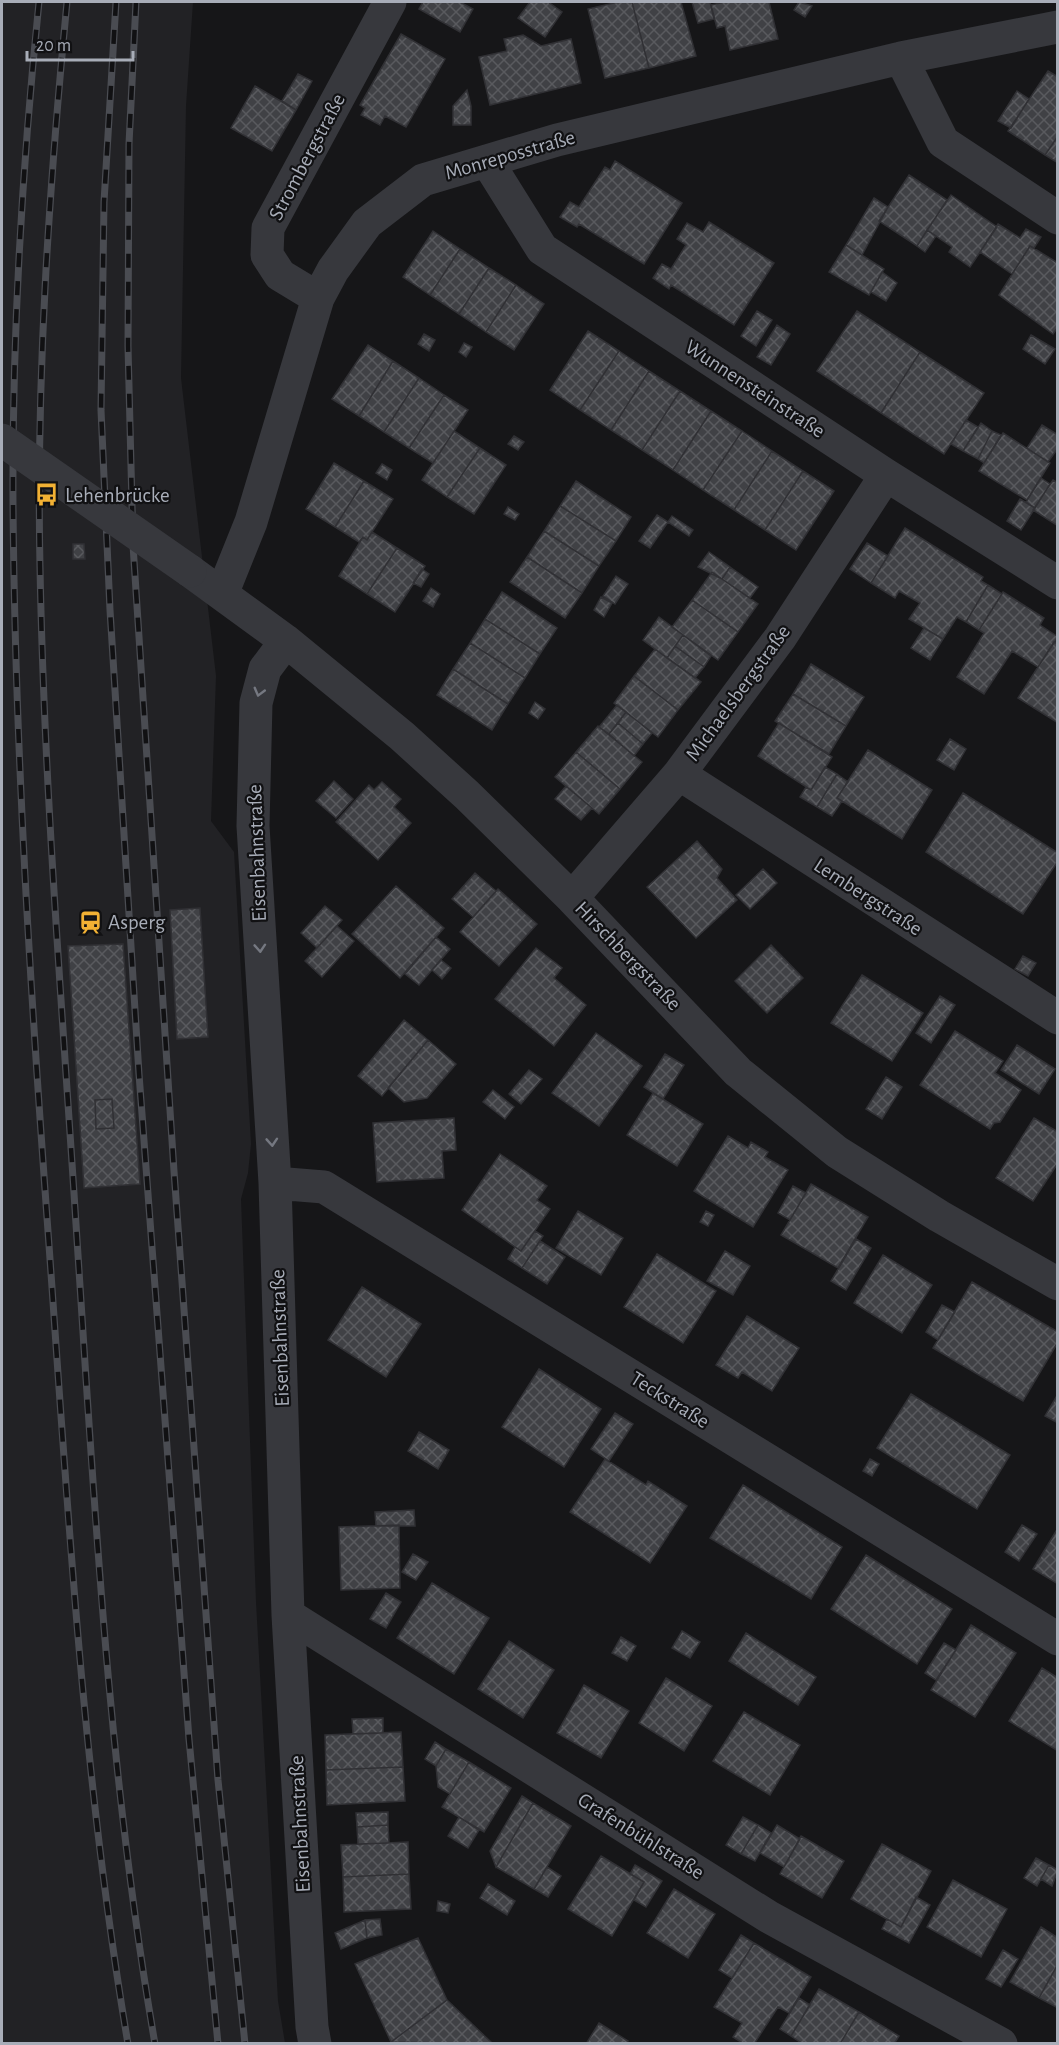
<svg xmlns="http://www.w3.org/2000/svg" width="1059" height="2045" font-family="'Alegreya Sans',sans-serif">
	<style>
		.built { fill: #222225 }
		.building { fill: url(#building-cross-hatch); stroke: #303034; stroke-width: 1.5 }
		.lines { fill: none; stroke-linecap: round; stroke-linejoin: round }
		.minor { stroke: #37383d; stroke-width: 33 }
		.rail-casing { stroke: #4a4c52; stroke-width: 7 }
		.rail { stroke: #111113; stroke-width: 4.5; stroke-dasharray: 14; stroke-linecap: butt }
		.minor-bridge { stroke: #37383d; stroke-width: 33 }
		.oneway { stroke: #757881 }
		.labels { text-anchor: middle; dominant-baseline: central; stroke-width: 4.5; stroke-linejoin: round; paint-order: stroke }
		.street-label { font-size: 21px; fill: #a8adb8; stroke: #111113 }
		.poi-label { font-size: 21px; fill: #a8adb8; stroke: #111113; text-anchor: start }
	</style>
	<defs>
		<pattern id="building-cross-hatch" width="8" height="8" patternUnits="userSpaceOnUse" patternTransform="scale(1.5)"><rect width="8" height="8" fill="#404145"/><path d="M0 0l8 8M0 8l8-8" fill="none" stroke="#595a5e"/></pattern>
	</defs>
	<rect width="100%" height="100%" fill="#161618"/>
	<!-- built -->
	<path class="built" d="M2 2H193L186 106 181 378 216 676 211 821 234 852 251 1144 248 1173 241 1199 256 1602 278 2001 285 2043 2 2044Z"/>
	<!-- building -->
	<path class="building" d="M423 2H460L473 9 460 32 419 9Z
		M530 2H548L562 12 545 37 518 18Z
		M618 2H632L649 68 605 78 588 9Z
		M632 2H681L696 56 649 68Z
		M692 2H710L714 19 698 23Z
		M725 2H769L778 39 730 50 725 26 717 28 711 5Z
		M799 2 812 6 805 17 794 10Z
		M401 34 445 59 406 127 385 116 380 125 361 115 365 108 360 105Z
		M523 35 541 46 571 39 581 83 490 105 479 57 507 51 504 39Z
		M1048 71 1058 77V136L1045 155 1008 131Z
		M298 74 312 81 296 110 282 101Z
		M255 86 296 110 272 151 231 128Z
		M467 90 471 106V125H453V106Z
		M1017 91 1029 99 1011 128 998 121Z
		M1058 136V163L1045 155Z
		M615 161 682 203 644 264 579 224 577 227 560 217 570 202 579 207 605 167 610 170Z
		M909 175 947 200 917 246 879 221Z
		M951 195 997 227 970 267 949 252 952 247 927 230Z
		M874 198 888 207 862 255 846 245Z
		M709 222 774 263 734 325 671 285 669 289 653 278 662 264 671 269 686 245 677 239 687 223 703 232Z
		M998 224 1020 238 1026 229 1041 237 1034 248 1030 246 1012 274 980 252Z
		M927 230 936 236 925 252 917 246Z
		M433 231 460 249 430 295 403 277Z
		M846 245 884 269 869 295 829 272Z
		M1030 246 1058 263V327L1053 334 999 295Z
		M460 249 489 268 459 314 430 295Z
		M489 268 516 285 486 332 459 314Z
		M882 272 897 283 886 301 871 292Z
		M516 285 544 304 514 350 486 332Z
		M757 311 772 320 756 346 741 336Z
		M857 311 920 352 881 413 817 371Z
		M777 325 790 334 771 365 757 357Z
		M588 331 619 351 580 410 550 390Z
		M424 334 435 340 429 351 418 344Z
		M1031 335 1055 349 1045 364 1023 349Z
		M464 343 472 347 466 357 459 352Z
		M368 345 393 361 359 416 332 399Z
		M619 351 649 371 611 430 580 410Z
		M920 352 984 393 944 454 881 413Z
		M393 361 419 378 384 432 359 416Z
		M649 371 680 391 642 450 611 430Z
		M419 378 444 395 409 448 384 432Z
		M680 391 711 411 673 470 642 450Z
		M444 395 468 410 433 463 409 448Z
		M711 411 742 431 703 490 673 470Z
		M966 420 978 427 963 451 951 444Z
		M981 423 992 431 978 459 963 451Z
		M1042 425 1058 435V448L1048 462 1027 448Z
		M454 431 480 448 447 497 422 480Z
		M742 431 772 451 734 510 703 490Z
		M992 431 1001 435 984 463 978 459Z
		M1003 433 1050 463 1027 500 979 471Z
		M514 436 524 442 518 450 508 444Z
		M480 448 506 465 474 514 447 497Z
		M772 451 803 471 765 530 734 510Z
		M334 463 364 481 335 527 306 509Z
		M382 464 392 470 387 480 376 473Z
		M803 471 834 491 796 550 765 530Z
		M1041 478 1050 484 1035 508 1026 502Z
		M1053 480 1058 483V526L1033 510Z
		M364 481 393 499 367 540 363 537 359 542 335 527Z
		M576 481 631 517 616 541 560 506Z
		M1020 499 1035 508 1021 530 1007 521Z
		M560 506 616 541 599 566 544 531Z
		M508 507 519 514 515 520 504 514Z
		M657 515 668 522 650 548 639 541Z
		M672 516 693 530 689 536 668 522Z
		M905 528 983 577 981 581 988 585 966 622 957 617 943 639 909 619 920 603 899 591 895 598 871 583Z
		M544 531 599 566 582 593 527 557Z
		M372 532 397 548 367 594 339 576 363 537 367 540Z
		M867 543 888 556 871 583 850 569Z
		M73 544H84L85 559H73Z
		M397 548 425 566 395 612 367 594Z
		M709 552 730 567 722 579 698 567Z
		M527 557 582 593 565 618 510 582Z
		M730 567 758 587 750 598 722 579Z
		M422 569 429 574 421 587 413 583Z
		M712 572 758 604 738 632 692 600Z
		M616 576 628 584 615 604 603 596Z
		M988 585 1002 594 979 630 966 622Z
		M431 588 440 594 433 607 423 601Z
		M502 592 557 628 540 654 485 619Z
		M1003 592 1044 618 1040 625 1058 637 1038 667 1012 651 984 694 957 677 984 633 979 630Z
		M601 597 612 603 604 617 594 610Z
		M692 600 738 632 718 660 672 627Z
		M659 617 683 635 667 658 643 640Z
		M485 619 540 654 525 678 470 643Z
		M924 628 943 639 930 660 911 648Z
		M683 635 711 656 704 667 675 646Z
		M1054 642 1058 644V723L1018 698Z
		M470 643 525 678 508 704 453 669Z
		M675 646 704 667 695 678 667 658Z
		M655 649 701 682 678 710 634 676Z
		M811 664 864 697 846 726 793 694Z
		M453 669 508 704 492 730 437 695Z
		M634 676 678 710 658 737 614 703Z
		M793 694 846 726 829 754 775 721Z
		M535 702 545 709 538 719 529 713Z
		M617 705 626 712 609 734 599 727Z
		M626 712 652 733 643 744 618 723Z
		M618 723 643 744 634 756 609 734Z
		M779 723 832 757 811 790 758 756Z
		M598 726 642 762 620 789 576 752Z
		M950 739 966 749 954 770 937 760Z
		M868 750 932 790 902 839 837 798Z
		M576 752 620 789 599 814 555 777Z
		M825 767 837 774 817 807 800 797 806 787 811 790Z
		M837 774 848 782 837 798 842 801 832 816 817 807Z
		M334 781 353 799 336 818 316 801Z
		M382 782 401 799 394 807 411 823 378 860 336 822 369 785 374 790Z
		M566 786 592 808 581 820 555 799Z
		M963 793 1058 853V861L1023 914 926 852Z
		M697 841 722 869 717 878 737 900 696 938 647 887Z
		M763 869 777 883 750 909 736 895Z
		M475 873 496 891 473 917 452 899Z
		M396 886 444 928 400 978 352 934Z
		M498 889 537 924 499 966 460 932Z
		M325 906 342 920 317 948 301 933Z
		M200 908 208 1037 177 1039 170 910Z
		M337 926 354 941 322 977 305 961Z
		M436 937 450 949 419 985 405 974Z
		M123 944 140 1184 84 1188 68 946Z
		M771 945 803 978 767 1013 735 981Z
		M536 948 562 968 554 978 586 1005 554 1046 495 999Z
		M1023 956 1036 963 1028 976 1015 969Z
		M441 960 451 968 442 979 432 970Z
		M862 975 923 1013 892 1061 831 1023Z
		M940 996 955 1005 931 1043 916 1033Z
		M404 1020 428 1040 382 1096 358 1076Z
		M955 1031 1003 1061 995 1073 1021 1090 1000 1122 994 1123 990 1129 920 1085Z
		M596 1033 642 1066 599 1126 552 1093Z
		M428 1040 456 1064 427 1098 404 1102 388 1088Z
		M1017 1045 1055 1069 1039 1094 1001 1070Z
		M665 1054 684 1065 663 1099 644 1087Z
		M529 1070 542 1079 521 1104 509 1094Z
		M886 1077 902 1087 882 1119 866 1109Z
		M493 1090 514 1107 505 1119 483 1102Z
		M653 1093 703 1124 677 1166 627 1135Z
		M112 1099 114 1128 96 1129 95 1100Z
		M454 1118 456 1150 442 1151 444 1178 377 1182 373 1123Z
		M1034 1118 1058 1132V1163L1033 1201 996 1178Z
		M728 1136 748 1148 751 1142 768 1152 765 1157 788 1170 753 1227 694 1191Z
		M500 1154 547 1186 537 1200 550 1209 521 1251 462 1210Z
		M811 1184 868 1217 838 1268 781 1235Z
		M793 1186 806 1193 790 1220 778 1213Z
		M578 1211 623 1238 601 1275 556 1248Z
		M706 1211 714 1215 708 1226 700 1222Z
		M535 1231 543 1236 522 1268 508 1259 515 1247 521 1251Z
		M856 1239 871 1248 846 1290 831 1281Z
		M540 1241 565 1257 547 1284 522 1268Z
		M725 1251 750 1266 733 1295 707 1281Z
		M657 1254 716 1291 683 1343 624 1307Z
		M883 1255 932 1285 902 1333 854 1303Z
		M972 1282 1058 1332V1342L1023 1401 933 1348Z
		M362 1287 421 1324 386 1377 328 1340Z
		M942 1305 955 1312 938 1340 926 1332Z
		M747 1316 799 1348 772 1391 742 1372 738 1378 716 1365Z
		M539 1369 601 1409 564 1467 502 1427Z
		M911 1394 1010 1455 977 1509 877 1448Z
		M1058 1394V1423L1045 1416Z
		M615 1413 633 1424 609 1461 591 1449Z
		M419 1432 449 1450 438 1469 408 1451Z
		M605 1459 646 1485 648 1481 687 1506 650 1563 570 1512Z
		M870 1459 879 1464 872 1476 863 1471Z
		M743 1485 842 1547 811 1599 710 1538Z
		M414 1510 415 1526H376L375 1512Z
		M399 1525 400 1588 341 1590 339 1527Z
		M1022 1525 1037 1534 1019 1561 1005 1552Z
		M1058 1528V1584L1033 1569Z
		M413 1554 428 1562 416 1580 402 1572Z
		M866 1555 952 1609 917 1664 831 1609Z
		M432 1583 489 1618 454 1674 397 1638Z
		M386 1593 401 1602 386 1628 370 1619Z
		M971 1625 1016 1653 975 1717 931 1690Z
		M682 1631 700 1642 690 1658 672 1648Z
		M746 1633 816 1677 798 1705 729 1661Z
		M621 1637 636 1646 627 1661 612 1653Z
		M509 1641 554 1670 523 1718 478 1689Z
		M944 1643 956 1650 936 1680 925 1673Z
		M1042 1668 1058 1678V1751L1009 1721Z
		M666 1678 712 1706 684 1751 639 1723Z
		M584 1685 629 1711 601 1758 557 1733Z
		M744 1712 800 1745 770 1795 713 1761Z
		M383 1718V1733L353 1734 352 1719Z
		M401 1732 403 1767 326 1770 325 1735Z
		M435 1742 446 1749 436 1766 425 1759Z
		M446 1749 469 1762 450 1794 438 1787 436 1766Z
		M469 1762 511 1788 484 1832 442 1807Z
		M403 1767 405 1801 327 1805 326 1770Z
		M522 1796 533 1803 496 1867 490 1851Z
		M533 1803 571 1826 534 1889 496 1867Z
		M388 1812V1825L357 1827 356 1813Z
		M459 1817 479 1830 468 1848 448 1836Z
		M743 1817 758 1825 741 1854 726 1845Z
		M388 1825 389 1843 358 1844 357 1827Z
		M758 1825 771 1833 755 1861 741 1854Z
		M777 1825 800 1839 784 1867 760 1853Z
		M801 1836 844 1861 822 1898 780 1874Z
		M408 1842 409 1874 343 1877 341 1845Z
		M882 1844 931 1871 901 1927 851 1899Z
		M601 1856 644 1882 612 1936 568 1909Z
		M1036 1858 1049 1865 1037 1886 1024 1878Z
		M635 1865 662 1881 646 1907 634 1900 644 1882 630 1874Z
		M1049 1865 1058 1870 1052 1886 1041 1879Z
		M547 1867 561 1876 548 1897 534 1889Z
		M409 1874 411 1909 344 1912 343 1877Z
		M953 1880 1007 1909 981 1957 927 1927Z
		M488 1884 515 1901 507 1915 480 1898Z
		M674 1889 715 1914 688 1958 647 1933Z
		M916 1897 930 1905 909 1943 882 1929 887 1919 901 1927Z
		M438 1901 450 1904 448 1913 437 1911Z
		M380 1919 382 1935 367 1938 365 1920Z
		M365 1920 367 1938 341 1949 335 1933Z
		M1041 1927 1058 1938V1964L1039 1998 1010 1982Z
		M741 1935 754 1943 732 1978 719 1970Z
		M418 1938 447 2000 391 2042 355 1964Z
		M754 1943 811 1977 789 2013 778 2007 754 2044H744L733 2037 742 2023 714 2007Z
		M1003 1950 1018 1959 1001 1987 986 1979Z
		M1058 1964V2008L1039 1998Z
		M819 1989 859 2012 840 2044H803L791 2036Z
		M799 1998 810 2005 791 2036 780 2029Z
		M447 2000 493 2044 391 2042Z
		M859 2012 899 2036 894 2044H840Z
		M599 2023 628 2041 626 2044H586Z"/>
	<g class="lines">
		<!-- minor -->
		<path class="minor" d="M901 58 943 142 1058 218
			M487 161 542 249 886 475 1058 583
			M318 298 280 275 267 255 268 228 390 2
			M190 571 286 641 402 736 467 795 572 898 738 1072 837 1152 939 1216 1058 1284
			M222 594 251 522 318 298 333 270 367 223 423 180 557 140 901 58 1058 27
			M286 641 265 669 256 703 253 826 275 1183 288 1615 312 2027 315 2044
			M679 774 1058 1018
			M572 898 679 774 780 638 886 475
			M275 1183 324 1187 1058 1639
			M288 1615 769 1917 1001 2044"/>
		<defs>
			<path id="rail" d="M39 2C22 168 12 337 13 505 15 752 31 999 49 1245 68 1512 83 1779 128 2044
				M67 2C49 189 36 378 40 567 44 786 62 1005 76 1224 94 1498 108 1773 155 2044
				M116 2 104 202 101 410 110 610 139 1074 189 1739 218 2044
				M136 2 129 144 128 346 133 545 174 1171 218 1780 245 2044"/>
		</defs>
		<!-- rail casing -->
		<use href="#rail" class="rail-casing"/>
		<!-- rail -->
		<use href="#rail" class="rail"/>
		<!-- minor-bridge -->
		<path class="minor-bridge" d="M2 440 190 571"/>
	</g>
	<!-- one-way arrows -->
	<defs><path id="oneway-chevron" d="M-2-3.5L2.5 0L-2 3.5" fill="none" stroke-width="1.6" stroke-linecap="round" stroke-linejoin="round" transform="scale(1.5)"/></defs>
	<g class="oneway">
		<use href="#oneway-chevron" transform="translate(259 692) rotate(105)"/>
		<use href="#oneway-chevron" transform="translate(260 948) rotate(86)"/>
		<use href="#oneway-chevron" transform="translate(272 1142) rotate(86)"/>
	</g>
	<!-- icons -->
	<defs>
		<symbol id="bus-bare" viewBox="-9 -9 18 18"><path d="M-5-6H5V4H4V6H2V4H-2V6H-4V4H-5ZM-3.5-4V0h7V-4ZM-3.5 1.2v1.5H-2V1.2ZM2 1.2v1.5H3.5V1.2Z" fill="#f2b134" stroke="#111113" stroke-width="2.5" paint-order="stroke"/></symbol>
		<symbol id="station-bare" viewBox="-9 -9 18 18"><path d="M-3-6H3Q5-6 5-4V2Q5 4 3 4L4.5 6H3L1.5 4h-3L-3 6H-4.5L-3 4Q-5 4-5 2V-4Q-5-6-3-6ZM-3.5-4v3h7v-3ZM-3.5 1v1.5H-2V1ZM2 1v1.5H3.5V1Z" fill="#f2b134" stroke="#111113" stroke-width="2.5" paint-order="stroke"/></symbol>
	</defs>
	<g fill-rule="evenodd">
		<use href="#bus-bare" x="30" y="478" width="33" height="33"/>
		<use href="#station-bare" x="74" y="906" width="33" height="33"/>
	</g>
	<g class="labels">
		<!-- street labels -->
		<g class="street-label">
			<text transform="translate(510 155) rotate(-16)">Monreposstraße</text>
			<text transform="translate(307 157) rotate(-62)">Strombergstraße</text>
			<text transform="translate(755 389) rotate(33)">Wunnensteinstraße</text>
			<text transform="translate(738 693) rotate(-54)">Michaelsbergstraße</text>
			<text transform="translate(257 853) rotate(-92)">Eisenbahnstraße</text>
			<text transform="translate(868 897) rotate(33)">Lembergstraße</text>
			<text transform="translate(628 956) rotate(46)">Hirschbergstraße</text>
			<text transform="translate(280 1338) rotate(-92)">Eisenbahnstraße</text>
			<text transform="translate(670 1400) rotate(32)">Teckstraße</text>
			<text transform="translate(300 1824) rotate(-93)">Eisenbahnstraße</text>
			<text transform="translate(641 1836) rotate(32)">Grafenbühlstraße</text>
		</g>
		<!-- poi labels -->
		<g class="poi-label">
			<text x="65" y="495">Lehenbrücke</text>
			<text x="108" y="922">Asperg</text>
		</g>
	</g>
	<!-- border -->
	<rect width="1059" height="2045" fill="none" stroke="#a8adb8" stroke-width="6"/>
	<!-- scale -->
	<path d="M27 51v9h106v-9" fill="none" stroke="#a8adb8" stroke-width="3"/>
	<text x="36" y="51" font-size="18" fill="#a8adb8" stroke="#111113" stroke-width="4.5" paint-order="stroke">20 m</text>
</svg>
